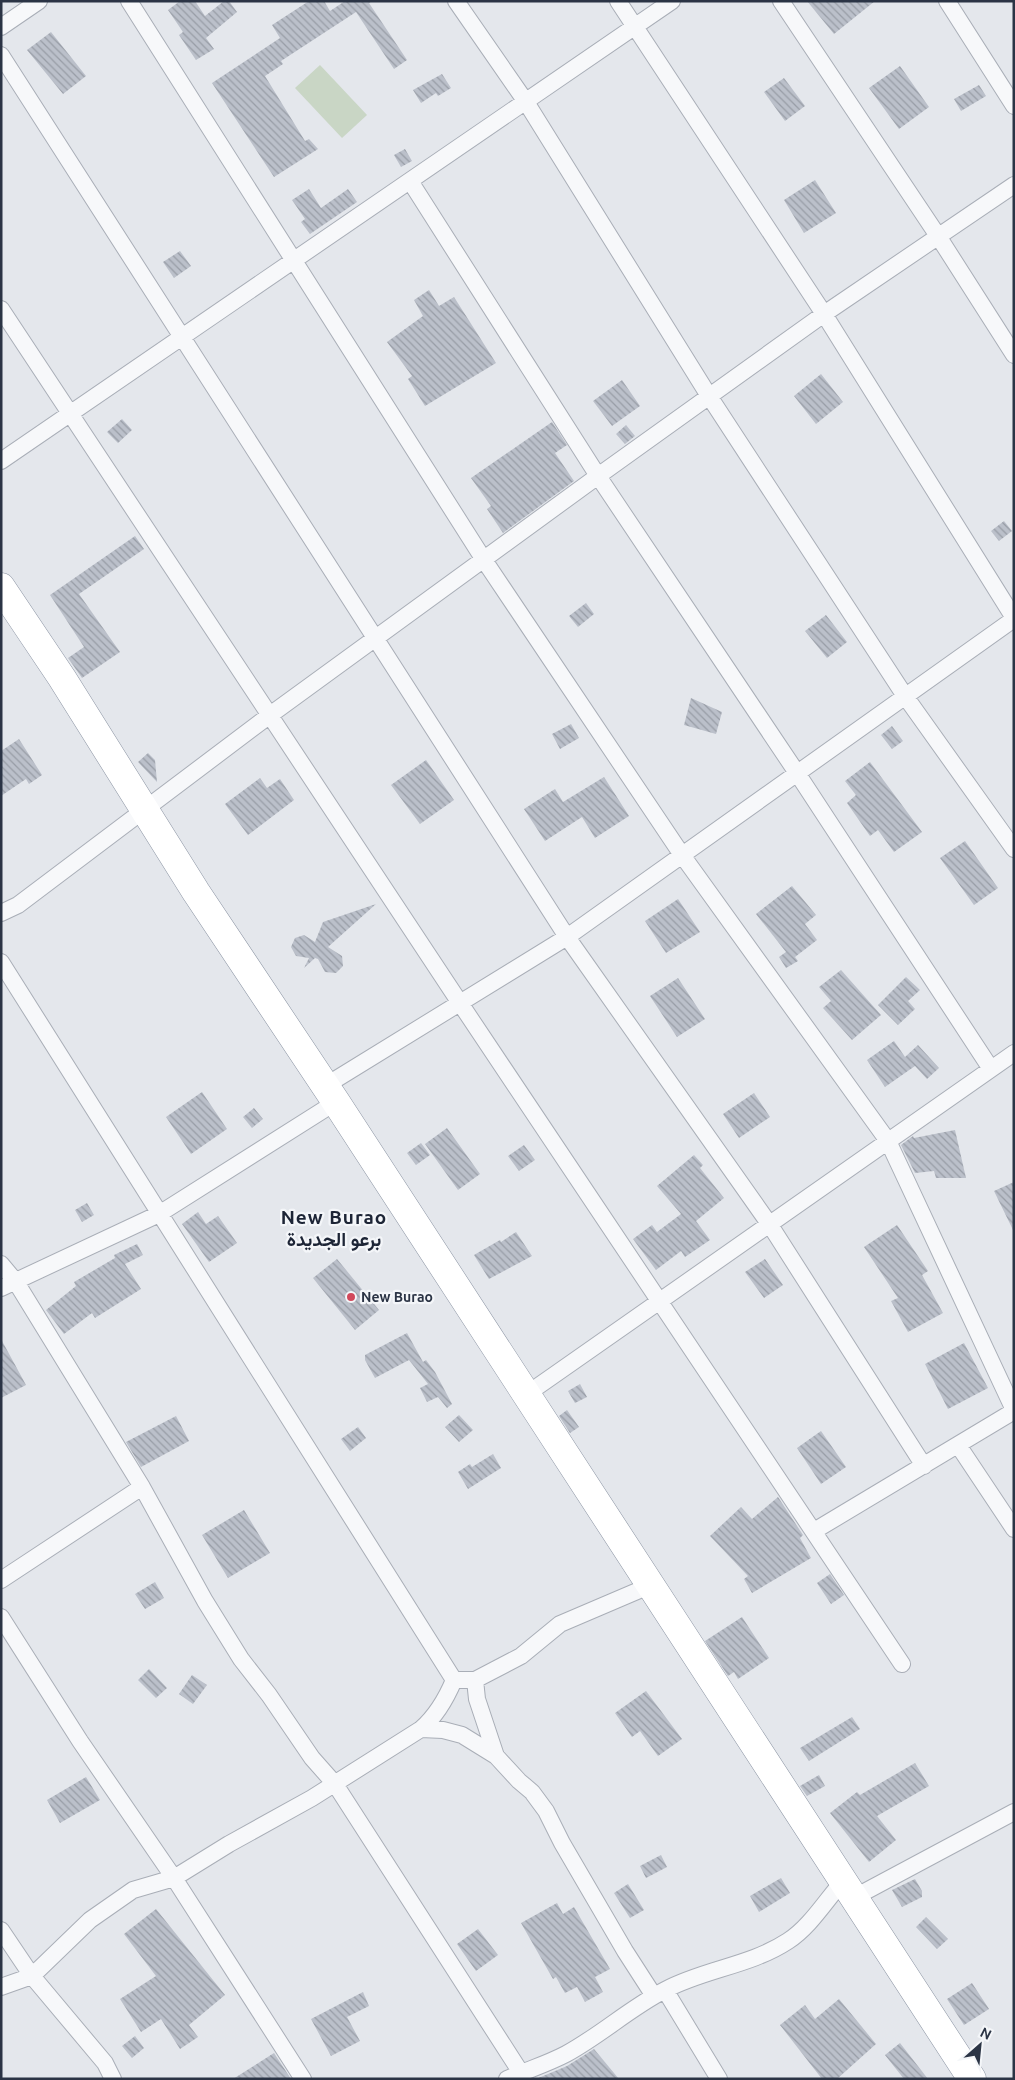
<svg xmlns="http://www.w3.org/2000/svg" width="1015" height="2080" font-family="Ubuntu,Vazirmatn,sans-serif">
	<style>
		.park { fill: #c9d6c5 }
		.building { fill: url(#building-back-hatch) }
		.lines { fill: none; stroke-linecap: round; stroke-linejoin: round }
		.minor-casing { stroke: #a9aeb7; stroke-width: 18 }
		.trunk-casing { stroke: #8b94a3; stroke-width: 29 }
		.minor { stroke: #f7f8fa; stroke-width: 16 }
		.trunk { stroke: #fff; stroke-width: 28 }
		.poi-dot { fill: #d1495b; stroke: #f4f6f9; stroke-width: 2 }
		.labels { text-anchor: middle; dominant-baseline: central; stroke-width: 4.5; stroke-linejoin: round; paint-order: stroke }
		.poi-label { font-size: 14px; font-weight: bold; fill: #2b3445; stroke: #f4f6f9; text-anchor: start }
		.district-label { font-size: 19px; font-weight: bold; letter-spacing: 1px; fill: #1d2536; stroke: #f4f6f9 }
	</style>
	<defs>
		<pattern id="building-back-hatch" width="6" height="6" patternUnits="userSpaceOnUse" patternTransform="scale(1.25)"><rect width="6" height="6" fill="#bbc0ca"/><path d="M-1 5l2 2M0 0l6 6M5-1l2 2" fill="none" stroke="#989da6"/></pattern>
	</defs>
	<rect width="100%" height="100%" fill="#e4e7ec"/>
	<!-- park -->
	<path class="park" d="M320 65 367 115 342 138 295 88Z"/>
	<!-- building -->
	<path class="building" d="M180 1H195L205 16 224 1H229L237 12 206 38 214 49 196 60 179 35 183 32 168 10Z
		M309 1H324L330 11 345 1H372L369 3 407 60 394 69 356 12 281 61 283 64 265 76 305 141 309 139 318 149 274 177 212 83 280 38 272 25Z
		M807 1H875L834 34Z
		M51 32 86 76 63 94 27 50Z
		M900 66 929 107 899 129 869 88Z
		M442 74 451 88 438 96 436 93 421 103 413 90Z
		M784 78 805 106 785 121 764 92Z
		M979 85 986 96 961 111 954 99Z
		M405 149 412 161 401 167 394 155Z
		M815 180 836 213 804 233 784 200Z
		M309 189 321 208 348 189 357 202 310 234 301 222 305 219 292 200Z
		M180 251 191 266 174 278 163 262Z
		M429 290 439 306 454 297 496 363 425 406 408 379 412 376 387 342 423 316 414 300Z
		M821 374 843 402 816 424 794 396Z
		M622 380 640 406 612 426 593 401Z
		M122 419 132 430 118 443 107 432Z
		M552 422 567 445 555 453 574 481 503 533 487 509 491 506 471 478Z
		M626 425 635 436 625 444 616 434Z
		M1004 521 1012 531 999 541 991 531Z
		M135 536 144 549 79 594 120 652 82 678 68 658 84 647 50 595Z
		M586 603 594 614 578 627 569 616Z
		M826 615 847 642 827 658 805 631Z
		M691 698 722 712 716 734 684 725Z
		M571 724 579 738 560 749 552 734Z
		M892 726 903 741 892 749 881 735Z
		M19 739 42 775 29 784 26 779 1 796V751Z
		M148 753 155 760 157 782 138 762Z
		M426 760 454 800 420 824 391 785Z
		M870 762 922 832 894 852 878 830 870 836 847 803 856 795 845 781Z
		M604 777 629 816 595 838 582 817 545 841 524 809 555 789 563 802Z
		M260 778 267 788 280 779 294 800 248 835 225 804Z
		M965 841 998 888 974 905 940 858Z
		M792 886 816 915 805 924 817 940 795 957 798 961 786 968 779 957 786 952 756 914Z
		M678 899 700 932 666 953 645 921Z
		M376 904 328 947 342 956 343 966 336 973 325 972 318 959 315 958 304 968 309 958 296 956 291 947 295 938 304 935 315 942 323 922Z
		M841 970 881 1015 852 1040 823 1008 831 1001 819 987Z
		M906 977 920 990 908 1001 915 1009 898 1025 878 1005Z
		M678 978 705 1019 677 1037 650 996Z
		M894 1041 905 1057 918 1045 939 1068 927 1079 915 1066 885 1087 867 1060Z
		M202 1092 227 1129 191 1154 166 1117Z
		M754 1093 770 1117 739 1138 723 1114Z
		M254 1108 263 1119 252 1128 243 1117Z
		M447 1128 480 1174 458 1190 425 1144Z
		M955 1130 966 1178H936L934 1171 915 1173 901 1145 913 1136 914 1138Z
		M421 1143 430 1155 416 1165 407 1153Z
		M524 1145 535 1160 519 1171 508 1156Z
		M694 1155 703 1165 700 1168 724 1198 696 1221 710 1240 685 1257 681 1251 656 1270 633 1239 652 1225 657 1232 681 1214 657 1186Z
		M1014 1182V1232L994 1191Z
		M87 1203 94 1215 82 1222 75 1210Z
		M198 1212 206 1224 218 1216 237 1243 209 1262 182 1224Z
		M897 1225 928 1271 922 1275 943 1313 908 1332 891 1301 898 1298 864 1247Z
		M516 1232 532 1256 489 1279 474 1255 500 1240 501 1242Z
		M137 1244 143 1255 125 1264 141 1289 95 1318 92 1313 64 1334 46 1310 76 1286 74 1282 115 1258 114 1255Z
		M337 1259 379 1310 355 1330 313 1278Z
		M765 1259 783 1285 764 1298 745 1272Z
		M407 1333 423 1362 426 1360 435 1372 452 1404 447 1408 438 1397 427 1402 420 1388 428 1384 409 1360 375 1378 365 1360V1355Z
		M1 1339 26 1385 1 1398Z
		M964 1343 988 1388 948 1409 925 1364Z
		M580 1384 587 1397 575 1403 568 1391Z
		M567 1410 579 1427 570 1433 559 1416Z
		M459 1415 473 1430 459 1442 445 1427Z
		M176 1416 189 1441 141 1467 126 1442Z
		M358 1427 366 1438 350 1451 341 1439Z
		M821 1431 846 1467 821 1484 797 1448Z
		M493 1454 501 1468 468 1489 458 1472 470 1464 472 1467Z
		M778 1497 803 1535 800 1538 811 1558 752 1593 744 1579 748 1576 710 1536 741 1507 752 1519Z
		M244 1510 270 1553 228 1578 202 1535Z
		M830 1574 844 1595 831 1604 817 1583Z
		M155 1582 164 1598 145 1609 135 1594Z
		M742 1617 769 1658 738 1679 734 1672 728 1676 705 1641Z
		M149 1669 167 1688 156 1698 138 1680Z
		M192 1675 207 1685 193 1704 179 1694Z
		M646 1691 682 1739 658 1756 640 1731 632 1737 615 1713Z
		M852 1717 860 1729 809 1761 800 1748Z
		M915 1763 929 1786 877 1816 896 1840 869 1862 830 1813 857 1792 860 1795Z
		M819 1775 825 1786 807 1796 800 1786Z
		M86 1777 100 1800 60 1823 47 1800Z
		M661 1855 667 1867 646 1878 640 1866Z
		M781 1878 790 1893 759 1912 750 1896Z
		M915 1879 922 1891V1897L902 1907 892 1890Z
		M628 1884 644 1910 630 1918 614 1893Z
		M557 1903 563 1914 574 1907 610 1969 595 1977 603 1992 585 2002 577 1987 565 1993 556 1977 553 1979 521 1923Z
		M156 1909 225 1995 189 2025 198 2037 180 2049 161 2019 141 2032 120 1999 156 1976 124 1934Z
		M926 1917 948 1939 937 1949 916 1927Z
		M478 1929 498 1955 476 1971 457 1944Z
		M972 1983 989 2009 964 2025 947 1999Z
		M363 1992 369 2006 347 2017 360 2041 331 2056 311 2019Z
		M839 1999 876 2044 837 2079H822L780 2025 805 2005 815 2019Z
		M135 2036 144 2048 132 2058 122 2046Z
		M900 2043 928 2079H904L885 2055Z
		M594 2049 619 2079H536L567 2066Z
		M274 2053 291 2079H233Z"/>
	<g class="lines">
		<defs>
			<path id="minor" d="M129 1 484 560 682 855 888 1141 1014 1410
				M456 1 526 102 709 396 905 696 1014 849
				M618 1 824 314 1014 618
				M781 1 938 236 1014 355
				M947 1 1014 106
				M1 27 39 1
				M1 55 567 937 770 1225 924 1466
				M410 181 598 476 797 773 991 1069
				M1 309 460 1003 902 1664
				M1 461 672 1
				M1 913 18 905 270 715 598 476 824 314 1014 185
				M1 962 454 1680
				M325 1086 567 937 1014 619
				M1 1264 16 1282 142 1487 205 1601 241 1659 269 1695 312 1758 335 1784 525 2079
				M1 1288 159 1214 336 1102
				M527 1394 1014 1053
				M958 1445 1014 1529
				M814 1531 1014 1411
				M1 1580 142 1487
				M1 1617 80 1741 174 1878 303 2079
				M475 1680 477 1699 496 1756
				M421 1729 443 1730 462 1735 496 1756 519 1781 532 1792 546 1811 562 1843 625 1951 654 1996
				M855 1897 1014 1812
				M1 1930 32 1976 105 2063 113 2079
				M1 1987 32 1976 90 1920 133 1890 174 1878 229 1844 312 1798 421 1729C436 1716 446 1699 454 1680H475L521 1656 560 1624 649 1586
				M665 1990 719 2079
				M507 2079C527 2070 547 2064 566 2054 601 2035 630 2008 665 1990 704 1969 750 1966 788 1941 810 1927 826 1900 844 1880"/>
			<path id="trunk" d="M1 587 62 678 196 892 336 1102 972 2079"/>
		</defs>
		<!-- minor casing -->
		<use href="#minor" class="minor-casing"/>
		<!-- trunk casing -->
		<use href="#trunk" class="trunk-casing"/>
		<!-- minor -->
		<use href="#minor" class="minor"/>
		<!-- trunk -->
		<use href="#trunk" class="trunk"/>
	</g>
	<!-- markers -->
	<circle class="poi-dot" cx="351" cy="1297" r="5"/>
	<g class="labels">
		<!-- poi labels -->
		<g class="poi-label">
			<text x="361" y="1297">New Burao</text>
		</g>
		<!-- district labels -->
		<g class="district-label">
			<text x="334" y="1217">New Burao<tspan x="334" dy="22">برعو الجديدة</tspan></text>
		</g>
	</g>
	<!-- border -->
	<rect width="1015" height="2080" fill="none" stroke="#2b3445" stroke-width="5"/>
	<!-- north arrow -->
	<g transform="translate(980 2045) rotate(27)" stroke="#f4f6f9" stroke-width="4" paint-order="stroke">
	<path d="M0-4L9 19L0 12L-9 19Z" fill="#2b3445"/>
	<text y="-8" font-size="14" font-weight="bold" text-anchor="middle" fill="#2b3445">N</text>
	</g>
</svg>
